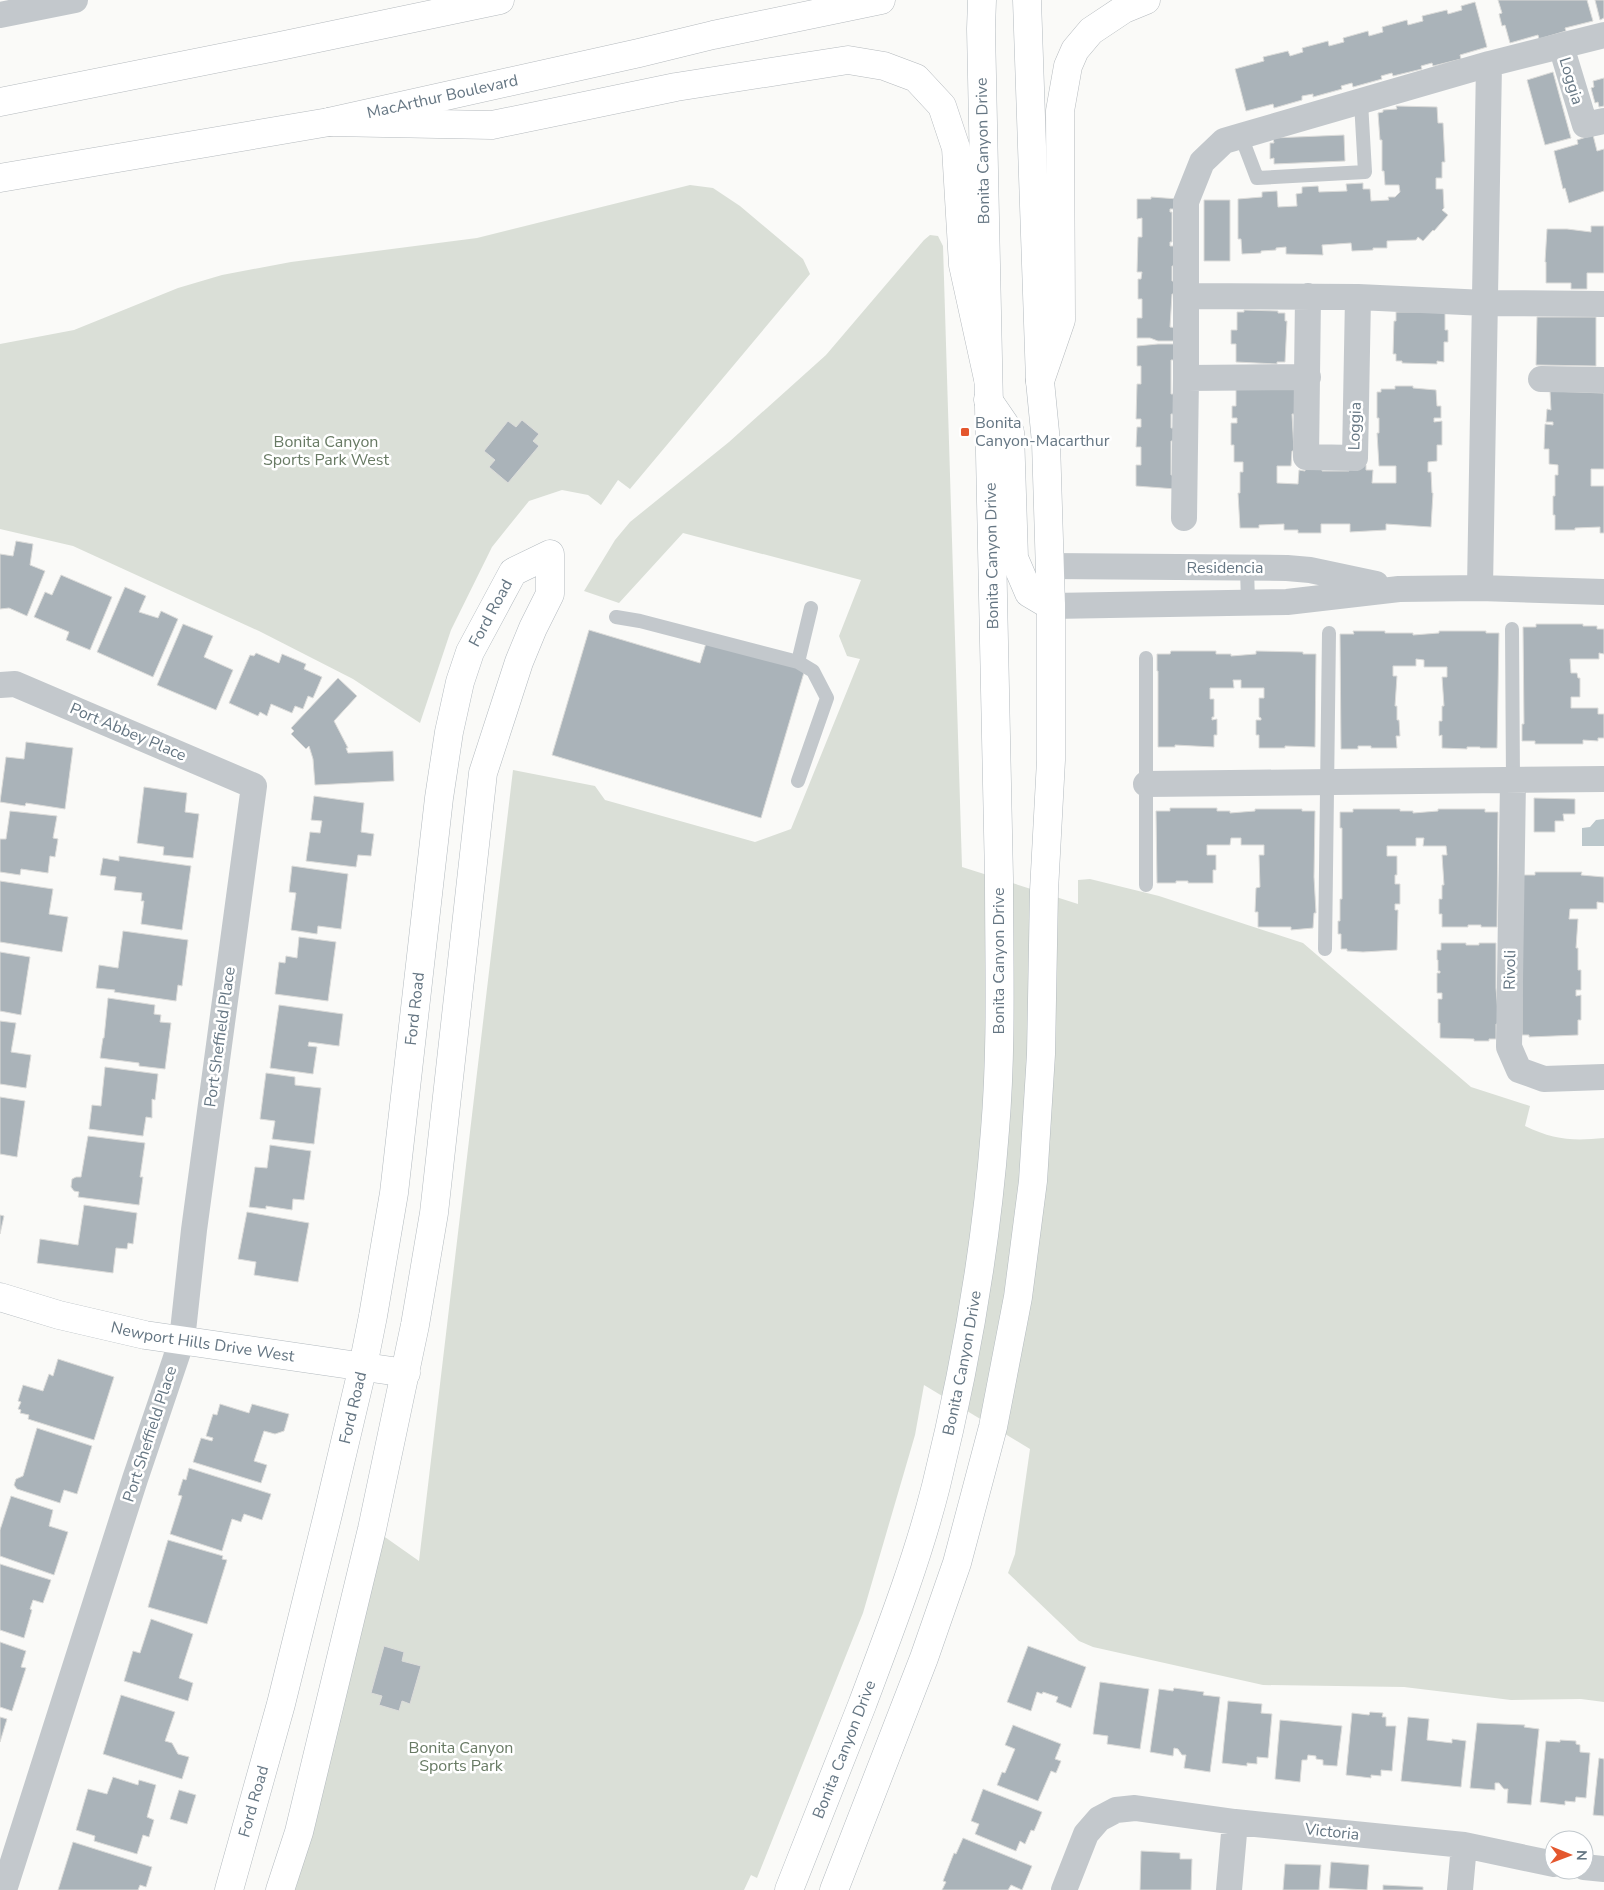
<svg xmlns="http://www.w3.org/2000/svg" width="1604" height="1890" font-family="'Nunito Sans',sans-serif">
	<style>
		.green { fill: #dadfd7 }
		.water { fill: #bbc7cb }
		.building { fill: #aab3b9; stroke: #dcdcda }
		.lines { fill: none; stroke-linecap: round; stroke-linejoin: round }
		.secondary-casing { stroke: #b3babf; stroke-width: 29 }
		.primary-casing { stroke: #b5babe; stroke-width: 29 }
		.lane { stroke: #c3c8cc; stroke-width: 14 }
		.street { stroke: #c3c8cc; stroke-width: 26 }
		.secondary { stroke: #fff; stroke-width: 28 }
		.primary { stroke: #fff; stroke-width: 28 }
		.poi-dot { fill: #e4572e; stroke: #fff; stroke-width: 2 }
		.labels { text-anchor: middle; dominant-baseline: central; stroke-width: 5; stroke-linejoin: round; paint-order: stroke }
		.street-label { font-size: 16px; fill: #657683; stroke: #fff }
		.poi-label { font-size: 16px; fill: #657683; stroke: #fff; text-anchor: start }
		.park-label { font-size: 16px; fill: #687a64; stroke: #fff }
	</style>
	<rect width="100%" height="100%" fill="#fafaf8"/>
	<!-- green -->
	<path class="green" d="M690 185 713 188 740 206 803 259 810 274 630 489 618 480 601 505 588 495 562 490 529 501 492 547 451 630 420 723 353 679 259 631 73 546 0 529V344L74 330 178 288 222 275 291 262 477 238Z
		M930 235 938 236 943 246 962 867 1078 904V880L1090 879 1159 896 1303 943 1471 1087 1530 1106 1525 1126C1554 1140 1573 1141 1604 1138V1702L1581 1699 1511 1700 1404 1687 1263 1685 1093 1647 1079 1641 1008 1573 1015 1554 1030 1449 924 1385 915 1435 863 1613 757 1878 751 1875 744 1890H289L382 1535 419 1561 513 770 595 786 605 800 755 842 791 829 860 659 847 656 839 636 861 580 683 533 619 603 584 591 615 540 630 522 729 442 826 355 924 240Z"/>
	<!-- water -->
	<path class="water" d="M1604 819V846H1582V828L1590 827 1596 820Z"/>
	<!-- building -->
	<path class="building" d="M1498 0H1587L1593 21 1565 28 1566 31 1539 39 1538 35 1510 43 1505 25 1502 26 1499 14 1502 13Z
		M1595 0H1604V18L1600 20Z
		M1475 2 1487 47 1460 55 1461 59 1433 66 1432 63 1421 66 1422 69 1393 76 1392 73 1381 76 1382 79 1353 87 1352 83 1341 86 1342 89 1313 97V94L1302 96V100L1274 108 1273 104 1246 111 1235 69 1264 61 1263 57 1288 51 1290 56 1303 52 1302 48 1328 41 1329 46 1344 42 1343 38 1368 31 1369 36 1383 32 1382 27 1407 20 1408 25 1423 21 1422 16 1447 10 1448 14 1462 10 1461 6Z
		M1553 72 1571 138 1545 145 1527 80Z
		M1604 78V106L1599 107 1598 102 1595 103 1591 88 1594 87 1593 81Z
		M1396 106 1437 107 1438 123H1443L1445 162H1442V178H1436V189H1443L1444 208 1442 210 1448 215 1434 231 1433 230 1423 241 1418 237 1416 240 1387 241V248H1373V250L1352 251 1351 243 1322 245 1323 255 1286 254V247L1276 248V250L1261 251V253L1242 254 1241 239H1238V199L1262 197V192L1277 191 1278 207 1297 206 1296 194 1302 193V187L1318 186 1319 192 1347 191 1346 184 1363 183V189H1370L1371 201 1389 200 1388 197H1395L1400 192 1399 185H1385L1384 171H1382V140H1380L1378 113 1383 112V110L1397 109Z
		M1344 135 1345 161 1274 164V158L1270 159V143H1274L1273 138Z
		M1593 135 1597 151 1604 149V191L1569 203 1565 188 1563 189 1554 151 1578 144 1577 140Z
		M1151 197 1178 199V209H1170V212H1172V242H1170V246H1178V266H1172V281H1179L1178 294H1172L1170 327 1178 328V341H1158L1150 338H1137V318H1142V299H1138V279H1141L1142 272H1137L1138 237H1142V218L1137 219V199H1151Z
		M1204 200H1230V261H1204Z
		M1591 226H1604V273H1587V289H1571V283H1546V262H1545L1547 229H1567L1591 232Z
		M1244 310 1278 311V313H1285V321H1287L1285 362H1277V364L1236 362V344H1231V330H1237V312H1244Z
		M1396 312H1445V330H1448V342H1444V362L1437 361V364L1402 363V361H1396V354H1393L1394 321H1396Z
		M1537 317H1596V366L1536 365Z
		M1158 344H1177L1178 360H1171V394H1178V414H1171V428H1178V441H1171V475H1176V489L1136 486V465H1141V447H1136L1137 427H1141V419H1136L1137 384H1141V366H1137V346Z
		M1395 386H1413V388L1436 390 1437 406H1441V418H1434V422L1442 421V445H1437V461L1428 462V472H1431L1432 493H1433L1431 527 1386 524V530L1350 532V524H1321V533H1298V530H1284V524L1259 525V528H1240L1238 493H1240V472H1243V462H1234V445H1231V423H1237V418H1232V406H1236V389H1296V414H1292L1294 451H1292L1291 466H1277V483L1298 484 1299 470 1305 471V465H1322V471H1349L1350 465H1366V470H1373L1372 483H1396V466H1379L1377 433H1379V418H1377V392H1381V389H1395Z
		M1550 391 1604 393V469H1591V486H1604V533H1600V527L1575 528V530H1555V515H1553V496H1555V475H1558V465L1549 464V449H1544L1545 424 1553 425V422H1546L1547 409 1551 410Z
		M522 420 539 434 533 441 539 446 508 483 489 467 495 460 484 451 508 421 516 427Z
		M16 541 33 544 30 565 45 571 27 616 9 608 0 609V554L13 556Z
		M61 575 112 597 90 650 66 640 69 632 34 617 45 592 52 595Z
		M125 587 146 596 139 612 158 618 161 611 178 619 153 677 97 652Z
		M183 624 213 636 204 657 233 670 216 710 157 685Z
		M1536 624H1583V626H1597V629H1604V654L1599 653V659H1570L1571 673H1577L1578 678H1580V697H1571V708H1598V714H1604V738H1598V741L1583 740V744H1535V741H1522V724H1524L1523 627H1536Z
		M589 630 700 663 707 640 805 669 761 818 552 755Z
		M1353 631H1385V633H1413V635L1439 633V631H1486V633H1499L1497 748H1480V747H1467V749L1442 748V735L1439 736V721H1442V706H1444L1442 677H1447V667H1424V660L1416 659V666H1393V676H1397L1395 706H1397V720H1399L1400 736H1396L1397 748H1371V746H1358V749H1341L1340 634H1354Z
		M1171 651H1216V654H1231V656L1256 654V651L1303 652V654H1316L1315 747 1285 746V748H1259V735H1256V720H1261V718L1259 717V698H1264V688H1241V680H1233L1234 688H1210V699H1214V717H1212V720L1217 719V735H1214V747L1175 745V747H1158V671H1157V654H1170Z
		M256 653 279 663 282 654 306 664 304 669 322 677 313 698 308 696 303 709 295 706 292 713 271 704 267 716 260 712 258 716 229 703 250 655 254 656Z
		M338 678 357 696 334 721 348 748H346L348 753 393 751 394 781 315 785 313 759 309 746 306 749 291 734 294 731 291 728Z
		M26 742 73 748 65 809 26 803 25 806 0 802 6 757 24 759Z
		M144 787 187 793 185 812 199 814 193 858 163 855 164 847 137 843Z
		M314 796 364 803 361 832 374 834 371 856 358 855 356 867 306 861 310 832 320 833 322 821 311 820Z
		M1534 798 1575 799V814H1563L1564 821H1555V832H1534Z
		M1170 808H1217V811H1230V813L1255 811V809H1302V811H1315L1314 877 1316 913H1314L1313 928 1291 930V927H1258V912H1255L1256 888 1260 887 1259 855H1264V845H1241V838H1231L1230 845H1207V855H1216V870H1213V883H1188V881H1176V883H1157L1156 811H1170Z
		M1353 809H1400V811H1413V813L1438 811V809H1485V812H1498L1497 927H1481V925H1468V927H1442V914H1439V899H1442V885H1444L1442 855H1447L1446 846H1423L1424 838H1416V846H1387V856H1397V875H1395V884H1400V904H1395V910H1398L1397 950 1363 952 1347 951V949H1341V934H1338V921H1340V899H1342V828H1340V812H1353Z
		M10 811 57 816 53 838 58 839 55 857 50 856 48 873 21 869 20 875 0 872V839H6Z
		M119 856 191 866 182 930 141 924 144 901H141L142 893 114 890 116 877 100 875 103 858 119 861Z
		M292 866 348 874 341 929 318 926 317 934 291 930 296 893 289 892Z
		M1535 872H1582L1581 875 1604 877V903L1597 902V909H1570L1569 919H1578L1576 948H1578V970H1581V990H1576V996L1581 995V1020H1578V1035L1529 1037V1035H1522V875H1535Z
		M0 881 53 889 49 914 68 917 62 952 0 942Z
		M123 931 188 940 182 986 178 985 176 1001 114 992 115 990 96 988 99 965 118 968Z
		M299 937 336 942 328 1001 275 994 279 962 285 963 286 956 297 958Z
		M1441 943H1466V945H1479V943H1496V988L1499 1024H1496V1039H1489V1041H1474V1039L1440 1038V1023H1438V999H1442V993H1437V973H1440V971H1438V960H1437V950H1441Z
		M0 952 30 957 21 1015 0 1011Z
		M108 998 155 1005 154 1014 161 1015 160 1022 171 1023 165 1069 139 1066V1063L100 1058 103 1038H104Z
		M279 1005 343 1014 339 1046 309 1042 308 1046 317 1047 313 1074 270 1068Z
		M0 1021 16 1023 11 1052 31 1055 26 1088 0 1084Z
		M105 1067 158 1074 155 1100 152 1099V1118L146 1117 143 1136 89 1129 92 1105 101 1106Z
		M266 1073 295 1077V1085L321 1088 314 1144 272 1139 275 1121 260 1119Z
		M0 1097 25 1101 17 1157 0 1154Z
		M88 1136 145 1143 140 1177H143L139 1205 78 1197 79 1192 74 1191 71 1187 72 1179 76 1177H81Z
		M270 1145 311 1151 304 1200 293 1199 292 1210 266 1206V1209L249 1207 255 1167 267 1168Z
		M84 1205 137 1213 133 1244 128 1243 127 1249 116 1248 113 1273 37 1263 40 1239 78 1245Z
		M247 1212 309 1223 298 1282 254 1275 256 1262 238 1259Z
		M0 1215 4 1216 0 1234Z
		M58 1359 114 1377 94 1440 28 1419 29 1415 20 1413 21 1410 18 1409 21 1402 18 1401 23 1385 43 1391 49 1374 53 1376Z
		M220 1404 249 1413 252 1404 289 1414 284 1431 275 1434 264 1431 254 1461 267 1465 261 1483 193 1462 201 1438 212 1441 213 1438 206 1436 213 1414 217 1415Z
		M37 1428 92 1446 77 1494 64 1490 60 1503 17 1489 14 1485 16 1479 23 1476Z
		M189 1468 271 1494 262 1520 244 1514 241 1522 232 1519 222 1551 170 1534 182 1496 178 1495 183 1479 186 1480Z
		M11 1496 53 1510 49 1526 68 1532 54 1575 0 1556V1530Z
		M168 1540 223 1556 222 1559 227 1560 207 1624 148 1607Z
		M0 1564 51 1580 43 1603 33 1600 30 1609 32 1610 24 1638 0 1630Z
		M151 1619 193 1634 179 1678 193 1683 188 1701 124 1681 133 1651 140 1653Z
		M0 1642 26 1651 21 1667 26 1668 12 1711 0 1707Z
		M384 1646 404 1652 402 1661 421 1666 410 1704 402 1701 399 1711 379 1705 382 1696 371 1693Z
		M1028 1646 1086 1667 1071 1708 1056 1702 1058 1697 1043 1692 1042 1694 1037 1692 1031 1711 1007 1702Z
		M1100 1682 1149 1689 1140 1749 1107 1744 1108 1736 1093 1734Z
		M1174 1688 1204 1692 1203 1695 1220 1697 1210 1772 1184 1768 1186 1755H1182L1178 1749 1174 1748 1173 1756 1150 1752 1159 1689 1173 1691Z
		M121 1695 175 1712 165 1741 172 1743 178 1754 189 1757 182 1779 103 1754Z
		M1228 1701 1262 1704 1261 1713 1272 1714 1268 1758 1257 1757V1764L1247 1763V1766L1222 1763Z
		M1370 1712 1383 1713 1382 1717H1386V1726H1396L1392 1771 1381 1770V1776L1371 1775V1778L1346 1775 1352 1713 1369 1715Z
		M0 1717 7 1719 0 1742Z
		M1408 1717 1429 1719 1427 1740 1452 1743V1739L1466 1741 1461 1787 1401 1781Z
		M1280 1720 1342 1726 1337 1766 1323 1765V1760L1316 1759V1756L1308 1755 1307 1760H1302L1300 1782 1275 1779Z
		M1477 1723 1525 1725 1524 1727 1539 1729 1531 1805 1507 1803 1508 1789H1504L1499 1783H1495V1790L1470 1788Z
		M1013 1725 1061 1744 1055 1759 1061 1761 1056 1773 1051 1771 1038 1801 997 1785 1002 1772 1005 1773 1015 1749 1005 1745Z
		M1560 1740 1576 1741V1744L1580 1745V1752L1590 1753 1586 1798 1576 1797 1575 1802 1565 1801V1805L1540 1802 1546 1741 1560 1742Z
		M1599 1758 1604 1759V1816L1593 1815Z
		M113 1777 138 1785 139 1780 156 1785 147 1817 154 1820 149 1837 143 1835 137 1854 94 1841 95 1836 76 1830 88 1789 107 1794Z
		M983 1789 1042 1812 1034 1831 1031 1830 1025 1844 1020 1841 1016 1851 975 1834 979 1824 971 1821Z
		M179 1790 196 1795 187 1824 170 1819Z
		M963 1838 1032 1866 1022 1890 1011 1885 1008 1890H942L946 1882 943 1881 954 1853 956 1854Z
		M73 1842 152 1867 146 1887 140 1885 138 1890H58Z
		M1141 1851 1180 1853V1859H1192L1191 1890H1140Z
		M1331 1862 1369 1865 1367 1890 1329 1888Z
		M1285 1864 1321 1865 1319 1890H1283Z
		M1383 1885 1423 1887V1890H1383Z"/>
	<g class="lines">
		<defs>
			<g id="secondary">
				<path d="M988 400 1010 432 1014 558 1029 593 1051 606"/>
				<path id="s1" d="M0 1297 59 1315 145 1335 406 1373"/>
				<path id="s2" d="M229 1890 281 1704 328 1514 363 1366 373 1316 394 1193 439 798 449 732 460 682 470 652 513 572 550 554V594L533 628 519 662 483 773 434 1213 415 1325 372 1529 299 1832 280 1890"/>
				<path id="s3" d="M789 1890C814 1828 838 1766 862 1705 889 1633 917 1561 936 1486 965 1369 986 1250 995 1130 1002 1046 999 962 999 878L981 29 982 0"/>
				<path d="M834 1890 924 1658 957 1563 993 1427 1018 1297 1033 1181 1041 1054 1044 891 1051 760V606L1046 442 1040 381 1027 0"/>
			</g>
			<g id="primary">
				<path d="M0 102 280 46 500 0"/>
				<path d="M329 122 492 125 676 87 848 60 884 66 916 78 942 106 956 148 963 265 988 379"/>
				<path id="s4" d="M0 178 329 122 639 53 713 35 881 0"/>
				<path d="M1040 381 1061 320 1060 111 1068 66 1075 50 1091 31 1124 9 1146 0"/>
			</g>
		</defs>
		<!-- secondary casing -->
		<use href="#secondary" class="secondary-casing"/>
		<!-- primary casing -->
		<use href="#primary" class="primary-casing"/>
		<!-- lane -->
		<path class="lane" d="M1241 136 1257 178 1365 172 1361 102
			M1247 569 1248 602
			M616 617 640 621 798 662 811 608
			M1512 629 1513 780
			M798 662 813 671 827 698 798 781
			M1146 885V658
			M1325 949 1329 633"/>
		<!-- street -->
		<path class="street" d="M0 15 75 0
			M1561 46 1585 125 1604 121
			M1186 296 1358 297 1485 303 1604 304
			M1308 296 1306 457 1355 458 1358 297
			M1186 378 1308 377
			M1541 379 1604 380
			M1184 518 1186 378V202L1202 162 1224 141 1241 136 1489 64 1604 35
			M1050 566 1287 568 1310 570 1376 584
			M1480 588 1489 64
			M1051 606 1287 602 1399 589 1480 588 1604 592
			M0 685 15 684 254 786 194 1230 182 1340 135 1479 4 1890
			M1513 780 1509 1047 1519 1070 1544 1079 1604 1077
			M1146 784 1604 779
			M1584 1867 1604 1869
			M1064 1890 1086 1834 1099 1819 1116 1810 1135 1808 1235 1822 1464 1845 1554 1864
			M1229 1890 1235 1822
			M1460 1890 1464 1845"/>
		<!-- secondary -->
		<use href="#secondary" class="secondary"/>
		<!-- primary -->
		<use href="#primary" class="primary"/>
	</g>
	<!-- markers -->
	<rect class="poi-dot" x="960" y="427" width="10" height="10" rx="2.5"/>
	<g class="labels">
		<!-- street labels -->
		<g class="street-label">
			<text transform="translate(1571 81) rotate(73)">Loggia</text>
			<text stroke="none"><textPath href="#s4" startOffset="450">MacArthur Boulevard</textPath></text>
			<text transform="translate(983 151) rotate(-91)">Bonita Canyon Drive</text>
			<text transform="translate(1355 426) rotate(-88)">Loggia</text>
			<text transform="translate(992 556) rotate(-91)">Bonita Canyon Drive</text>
			<text x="1225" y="568">Residencia</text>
			<text stroke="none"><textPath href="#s2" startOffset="1308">Ford Road</textPath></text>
			<text transform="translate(128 732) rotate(23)">Port Abbey Place</text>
			<text transform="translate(999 961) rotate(-90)">Bonita Canyon Drive</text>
			<text transform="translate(1510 970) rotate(-89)">Rivoli</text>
			<text stroke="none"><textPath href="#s2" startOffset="902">Ford Road</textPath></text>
			<text transform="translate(220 1037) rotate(-82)">Port Sheffield Place</text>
			<text stroke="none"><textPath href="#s1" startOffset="208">Newport Hills Drive West</textPath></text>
			<text stroke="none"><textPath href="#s3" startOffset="556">Bonita Canyon Drive</textPath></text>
			<text stroke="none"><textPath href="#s2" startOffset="498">Ford Road</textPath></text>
			<text transform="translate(150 1434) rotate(-72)">Port Sheffield Place</text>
			<text stroke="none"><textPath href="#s3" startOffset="151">Bonita Canyon Drive</textPath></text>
			<text stroke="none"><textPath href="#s2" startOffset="92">Ford Road</textPath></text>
			<text transform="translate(1332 1832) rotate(6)">Victoria</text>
		</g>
		<!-- poi labels -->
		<g class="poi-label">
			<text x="975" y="423">Bonita<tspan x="975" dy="18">Canyon-Macarthur</tspan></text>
		</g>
		<!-- park labels -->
		<g class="park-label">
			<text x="326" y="442">Bonita Canyon<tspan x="326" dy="18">Sports Park West</tspan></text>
			<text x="461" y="1748">Bonita Canyon<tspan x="461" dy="18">Sports Park</tspan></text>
		</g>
	</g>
	<!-- north arrow -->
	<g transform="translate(1569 1855) rotate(91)"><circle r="24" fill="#ffffff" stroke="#c1c8cd"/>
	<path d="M0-4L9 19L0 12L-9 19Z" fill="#e4572e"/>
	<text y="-8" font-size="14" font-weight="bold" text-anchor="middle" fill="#657683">N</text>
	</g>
</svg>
